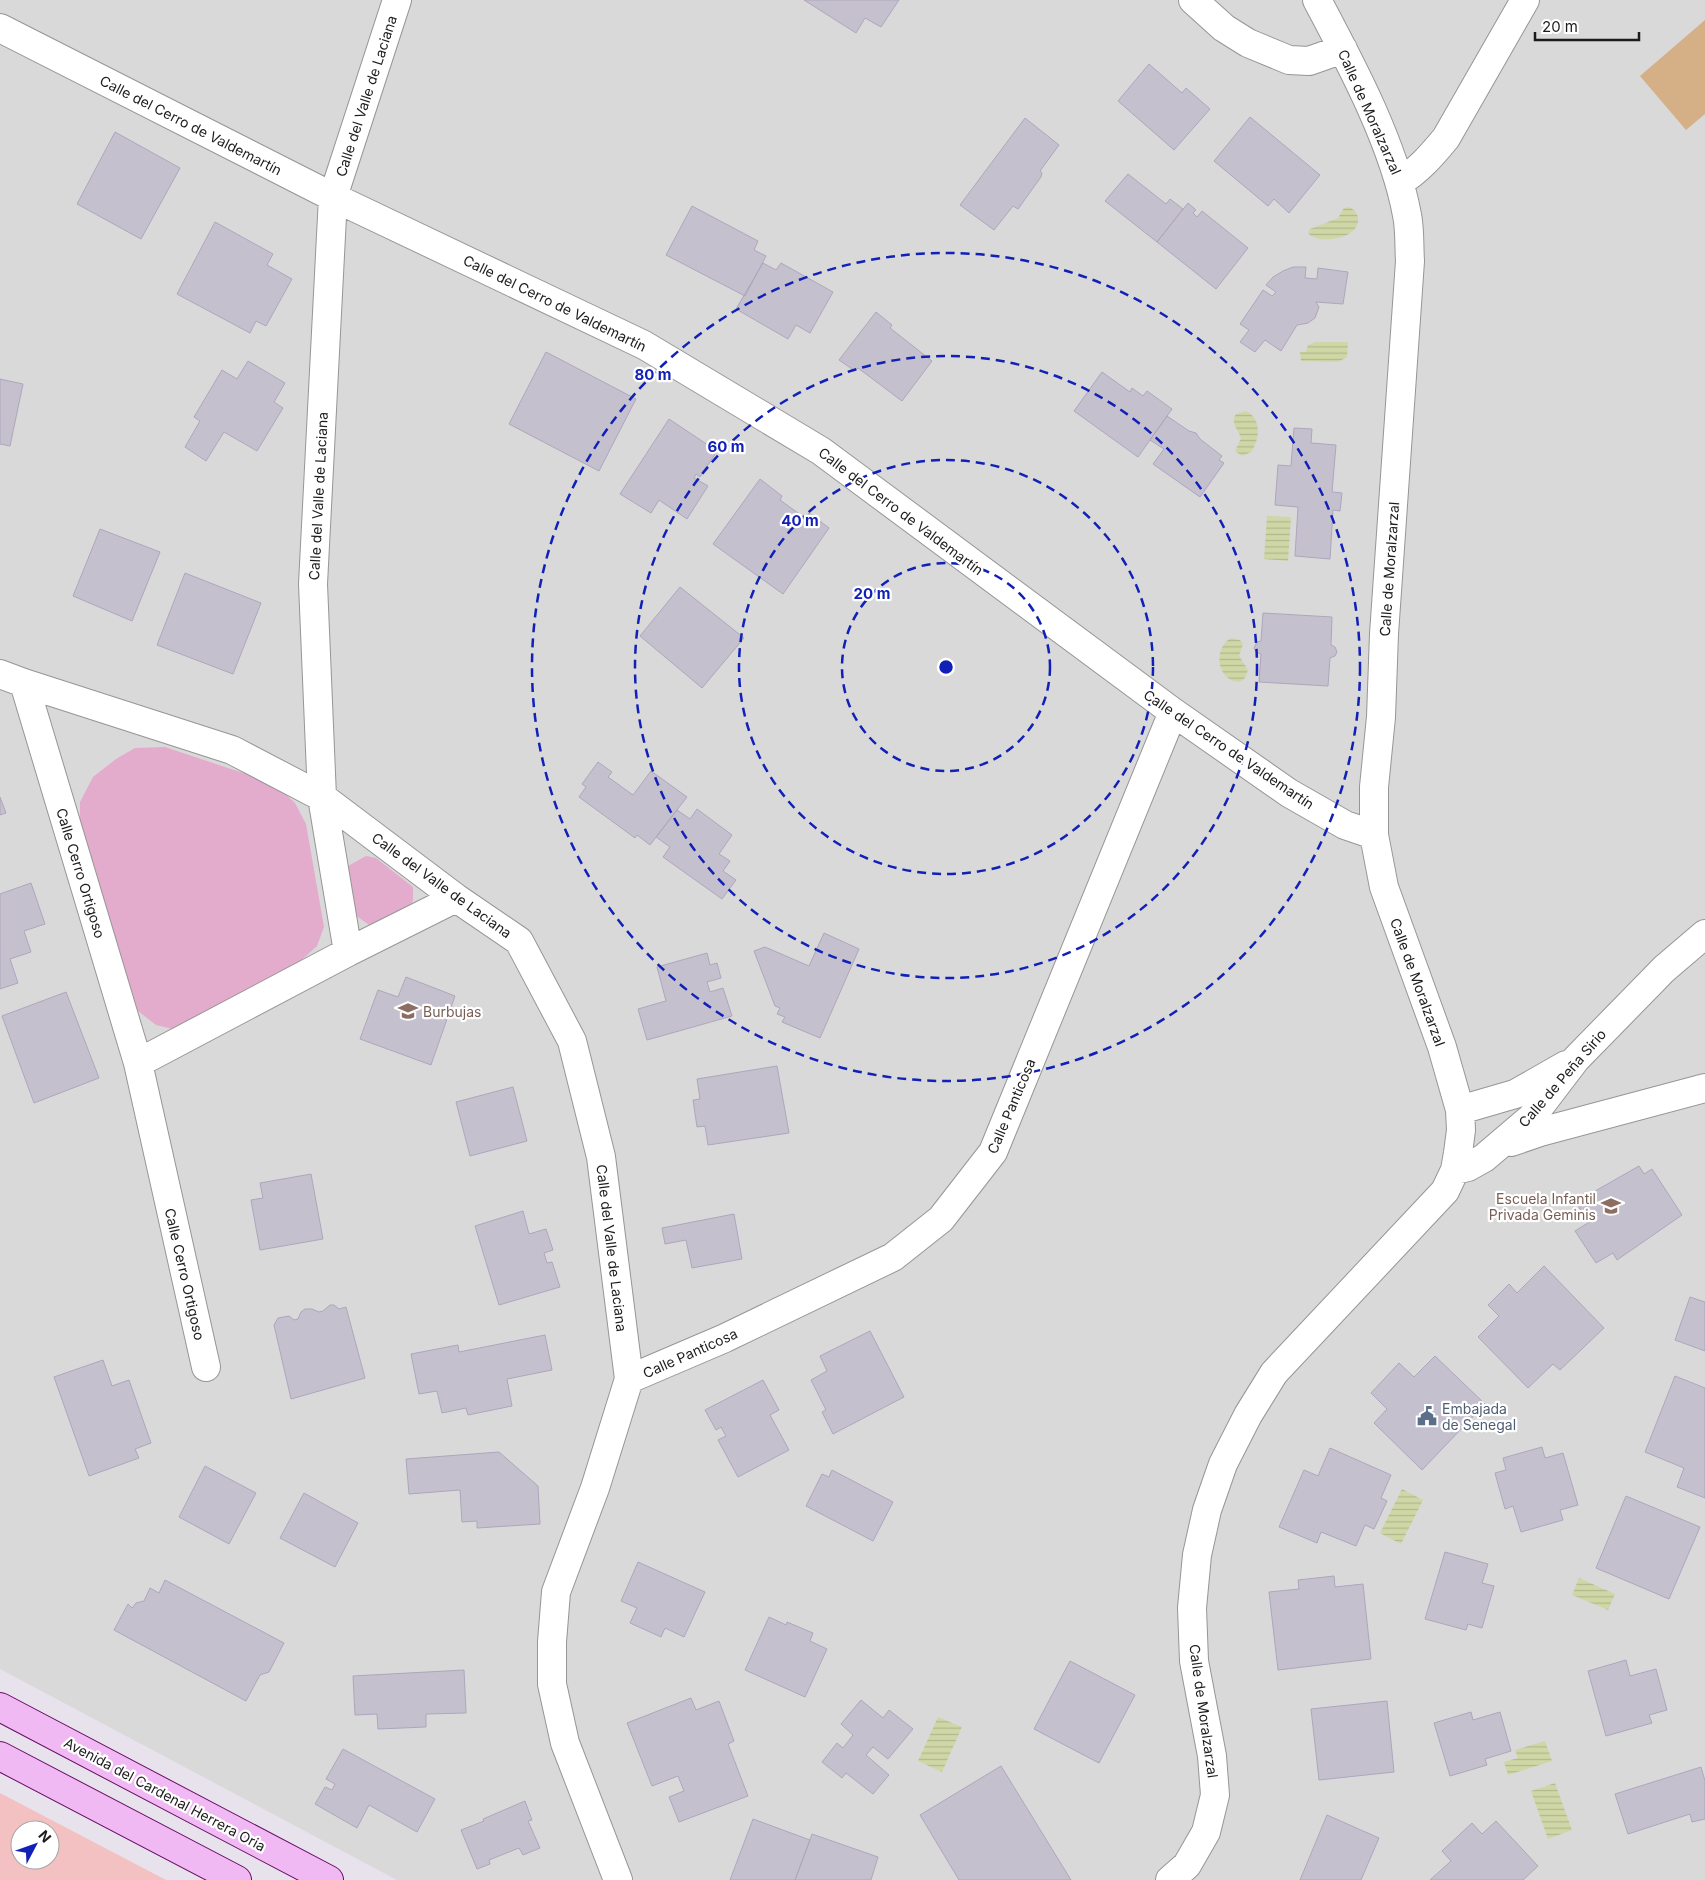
<svg xmlns="http://www.w3.org/2000/svg" width="1705" height="1880" font-family="Inter,sans-serif">
	<style>
		.residential { fill: #d9d9da }
		.park { fill: #f4c1c2; fill-rule: evenodd }
		.garden { fill: #e3abcc }
		.pitch { fill: #d5af86 }
		.water { fill: url(#water-rules) }
		.building { fill: #c5c0ce; stroke: #aea6bc }
		.lines { fill: none; stroke-linecap: round; stroke-linejoin: round }
		.minor-casing { stroke: #969696; stroke-width: 30 }
		.secondary-casing { stroke: #680d66; stroke-width: 30 }
		.minor { stroke: #fff; stroke-width: 28 }
		.secondary { stroke: #f1b9f3; stroke-width: 28 }
		.ring { fill: none; stroke: #1120b7; stroke-width: 2.5; stroke-dasharray: 9 6 }
		.labels { text-anchor: middle; dominant-baseline: central; stroke-width: 4.5; stroke-linejoin: round; paint-order: stroke }
		.street-label { font-size: 14px; fill: #1c1c1c; stroke: #fff }
		.education-label { font-size: 14px; fill: #785e54; stroke: #fff; text-anchor: start }
		.service-label { font-size: 14px; fill: #4e5e75; stroke: #fff; text-anchor: start }
		.centre { fill: #1120b7; stroke: #fff; stroke-width: 2.5 }
		.ring-label { font-size: 15px; text-anchor: middle; font-weight: bold; fill: #1120b7; stroke: #fff; stroke-width: 4.5; stroke-linejoin: round; paint-order: stroke }
	</style>
	<defs>
		<pattern id="water-rules" width="6" height="5" patternUnits="userSpaceOnUse" patternTransform="scale(1.25)"><rect width="6" height="5" fill="#d0d7a6"/><path d="M0 2.5h6" fill="none" stroke="#b2b88e"/></pattern>
	</defs>
	<rect width="100%" height="100%" fill="#e8e2ec"/>
	<!-- residential -->
	<path class="residential" d="M0 0H1705V1880H397L0 1669Z"/>
	<!-- park -->
	<path class="park" d="M0 1793 166 1880H0ZM20 1830H50V1860H20Z"/>
	<!-- garden -->
	<path class="garden" d="M165 747 273 783 295 803 306 824 324 927 317 946 296 965 173 1029 156 1025 138 1011 80 828V802L93 777 116 759 135 748Z
		M366 856 376 858 413 887V900L410 908 375 929 355 915 345 878 348 866Z"/>
	<!-- pitch -->
	<path class="pitch" d="M1705 20V114L1686 130 1640 76Z"/>
	<!-- water -->
	<path class="water" d="M1348 207C1354 209 1357 212 1358 218 1361 240 1316 245 1308 233L1310 229 1338 218 1344 208Z
		M1315 342H1348L1347 357 1338 362 1301 361 1300 352H1306L1308 345Z
		M1246 411C1262 419 1260 439 1251 452L1242 456 1235 451 1241 438C1238 429 1230 423 1236 414Z
		M1267 516 1291 517 1288 561 1264 559Z
		M1231 638 1240 640 1243 644 1239 656 1248 670 1245 678 1240 682C1216 681 1213 648 1231 638Z
		M1402 1489 1423 1500 1401 1544 1380 1533Z
		M1579 1578 1615 1594 1608 1610 1572 1595Z
		M938 1717 962 1727 942 1772 918 1761Z
		M1545 1741 1552 1761 1508 1775 1504 1762 1518 1758 1515 1750Z
		M1555 1783 1572 1830 1548 1839 1531 1791Z"/>
	<!-- building -->
	<path class="building" d="M804 0H899L881 27 865 18 856 33Z
		M1149 64 1182 93 1186 88 1210 109 1174 150 1118 101Z
		M1250 117 1320 175 1289 213 1274 199 1268 206 1214 161Z
		M1025 118 1059 145 1040 171 1042 173 1041 177 1018 209 1013 206 994 230 960 205Z
		M115 132 180 168 141 239 77 204Z
		M1128 174 1166 204 1170 199 1183 209 1157 242 1105 201Z
		M1188 203 1196 210 1193 213 1197 217 1202 211 1248 248 1216 289 1157 242Z
		M692 206 758 241 754 250 766 256 745 296 666 255Z
		M215 222 273 254 267 265 292 279 266 326 256 321 250 333 177 294Z
		M763 263 776 270 781 263 833 292 810 333 796 325 788 339 736 309Z
		M1293 267H1306L1305 278 1317 279 1318 268 1348 272 1343 304 1316 302 1319 307 1315 318 1308 323 1297 325 1281 351 1265 340 1255 352 1240 342 1249 330 1240 324 1263 290 1272 296 1276 292 1266 285 1273 277 1283 271Z
		M876 312 892 325 890 328 932 361 902 401 858 368 855 371 839 360Z
		M546 352 636 399 599 471 509 424Z
		M248 361 285 383 274 402 283 408 257 451 224 432 206 461 185 447 200 421 194 417 222 370 237 379Z
		M1102 372 1130 392 1132 388 1143 396 1147 391 1172 409 1138 457 1074 411Z
		M0 379 23 384 10 446 0 444Z
		M1167 416 1189 431 1196 433 1200 439 1222 456 1219 460 1224 463 1200 497 1153 464 1164 449 1150 440Z
		M669 419 717 451 700 477 696 474 694 478 708 486 687 519 659 500 651 513 620 494Z
		M1294 428 1312 429 1311 443 1336 445 1332 492 1342 493 1340 511 1333 510 1330 559 1295 556 1298 507 1275 505 1278 465 1291 466Z
		M760 479 782 496 780 500 805 518 809 513 829 528 783 594 713 544Z
		M100 529 160 552 132 621 73 596Z
		M185 573 261 603 233 674 157 645Z
		M680 587 744 638 702 688 640 636Z
		M1263 613 1332 617 1331 645 1335 647 1337 652 1335 656 1330 658 1328 686 1259 682 1261 654 1256 652 1254 648 1257 642 1261 641Z
		M598 762 612 772 608 777 633 795 651 771 687 797 650 845 637 835 635 838 579 797 586 787 582 784Z
		M0 797 6 813 0 815Z
		M697 809 732 835 719 854 730 861 723 871 736 880 722 899 663 857 670 847 656 837 677 810 690 819Z
		M31 883 45 924 24 931 31 952 10 959 18 983 0 989V894Z
		M824 933 859 949 820 1038 782 1022 785 1017 777 1014 780 1008 775 1006 754 951 765 947 809 966Z
		M707 953 710 965 717 963 721 978 707 982 710 992 723 988 732 1016 647 1040 638 1009 666 1001 657 967Z
		M406 977 455 996 431 1065 360 1039 378 990 398 997Z
		M66 992 99 1078 34 1103 2 1016Z
		M777 1066 789 1133 708 1145 705 1126 697 1127 693 1100 700 1099 697 1079Z
		M513 1087 527 1141 470 1156 456 1102Z
		M1639 1166 1644 1174 1652 1169 1682 1215 1617 1260 1613 1253 1596 1263 1575 1231 1588 1223 1576 1202Z
		M311 1174 323 1239 260 1250 251 1200 263 1198 260 1183Z
		M523 1211 529 1234 546 1229 553 1250 544 1253 547 1263 552 1262 560 1287 499 1305 475 1226Z
		M734 1214 742 1259 692 1268 686 1240 665 1244 662 1228Z
		M1544 1266 1604 1328 1560 1370 1553 1364 1528 1388 1478 1337 1499 1316 1488 1305 1509 1284 1517 1293Z
		M1690 1297 1705 1302V1351L1675 1340Z
		M330 1305H334L339 1309 346 1307 365 1378 291 1399 274 1325 278 1318 289 1316 294 1320 298 1319 301 1312 305 1309H312L319 1312 323 1311Z
		M870 1331 904 1397 833 1434 822 1412 826 1410 811 1380 827 1371 820 1356Z
		M545 1335 552 1370 507 1379 512 1406 468 1415 466 1408 442 1413 437 1391 419 1394 411 1354 458 1345 459 1352Z
		M1435 1356 1485 1404 1422 1470 1374 1423 1387 1409 1371 1393 1399 1363 1414 1377Z
		M103 1360 112 1386 129 1380 151 1443 135 1449 139 1458 89 1476 54 1377Z
		M1675 1376 1705 1388V1498L1677 1487 1684 1468 1645 1452Z
		M763 1380 779 1410 770 1415 789 1450 738 1477 718 1440 726 1436 721 1427 716 1430 705 1410Z
		M1542 1447 1545 1458 1563 1453 1578 1505 1560 1510 1563 1520 1521 1532 1513 1506 1505 1509 1495 1473 1506 1470 1503 1458Z
		M1330 1448 1391 1475 1381 1498 1387 1501 1374 1529 1365 1525 1356 1546 1321 1532 1317 1543 1279 1527 1304 1470 1318 1476Z
		M499 1452 538 1486 540 1524 477 1528V1521L462 1522 460 1490 409 1494 406 1459Z
		M205 1466 256 1493 229 1544 179 1517Z
		M832 1470 893 1502 873 1541 806 1506 822 1474 829 1477Z
		M304 1493 358 1523 335 1567 280 1538Z
		M1626 1496 1700 1527 1669 1599 1596 1568Z
		M1445 1552 1488 1564 1482 1583 1494 1586 1482 1628 1468 1624 1466 1630 1425 1619Z
		M638 1562 705 1592 684 1637 665 1628 661 1637 630 1623 637 1608 621 1601Z
		M1334 1576 1335 1587 1363 1584 1371 1659 1278 1670 1269 1592 1299 1589 1298 1580Z
		M165 1580 284 1643 269 1672 260 1675 246 1701 114 1630 128 1604 132 1608 136 1603 144 1601 150 1588 159 1593Z
		M769 1617 786 1625 787 1622 813 1633 810 1641 827 1649 805 1697 745 1670Z
		M1626 1660 1630 1676 1656 1669 1667 1710 1649 1715 1652 1723 1606 1736 1588 1671Z
		M1070 1661 1135 1695 1099 1763 1034 1729Z
		M464 1670 466 1713 426 1714V1727L378 1729 377 1714 355 1715 353 1676Z
		M691 1698 696 1710 719 1701 734 1741 728 1744 748 1796 679 1822 669 1797 684 1791 678 1776 652 1786 627 1723Z
		M861 1700 883 1718 889 1710 913 1729 888 1759 873 1747 866 1755 889 1775 873 1794 846 1773 842 1778 822 1762 837 1743 843 1748 853 1735 841 1724Z
		M1387 1701 1394 1772 1319 1780 1311 1709Z
		M1471 1712 1473 1720 1500 1712 1511 1751 1485 1759 1487 1765 1450 1776 1434 1723Z
		M343 1749 435 1799 417 1832 369 1805 357 1828 315 1804 325 1787 332 1790 335 1784 326 1779Z
		M1001 1766 1071 1880H959L920 1815Z
		M1701 1767 1705 1781V1819L1692 1822 1690 1814 1628 1834 1615 1794Z
		M525 1801 532 1820 528 1821 540 1848 523 1855 519 1848 489 1860 490 1864 477 1869 461 1830 484 1821 483 1819Z
		M1327 1815 1379 1838 1361 1880H1300Z
		M753 1819 810 1840 795 1880H730Z
		M1496 1821 1538 1866 1523 1880H1430L1451 1861 1442 1851 1472 1823 1482 1834Z
		M812 1834 878 1857 871 1880H795Z"/>
	<g class="lines">
		<defs>
			<path id="minor" d="M1193 0 1224 28 1248 43 1289 60 1309 61 1343 49
				M0 28 333 197 644 345 821 451 1173 712 1289 793 1345 825 1374 835
				M1400 182C1419 170 1432 155 1446 138L1525 0
				M0 674 24 683 232 750 322 797 456 898 519 941 572 1041 601 1157 629 1379 595 1488 556 1592 552 1642V1684L565 1743 618 1880
				M24 683 138 1063 206 1367
				M348 952 322 797 313 584 333 197 397 0
				M138 1063 348 952 456 898
				M1460 1110 1515 1094 1566 1065
				M1511 1142 1540 1132 1705 1088
				M1455 1170 1468 1167 1484 1158 1531 1118 1576 1059 1664 969 1705 934
				M629 1379 725 1338 893 1257 941 1219 993 1152 1173 712
				M1170 1880 1187 1865 1206 1832 1215 1795 1212 1756 1194 1661 1192 1608 1197 1555 1207 1510 1223 1464 1248 1415 1274 1373 1445 1191 1455 1170 1458 1153 1461 1130 1460 1110 1442 1047 1384 887 1374 835V787L1381 717 1384 634 1410 261C1409 246 1410 229 1407 215 1394 144 1351 64 1317 0"/>
			<path id="secondary" d="M0 1707 329 1880
				M0 1756 237 1880"/>
		</defs>
		<!-- minor casing -->
		<use href="#minor" class="minor-casing"/>
		<!-- secondary casing -->
		<use href="#secondary" class="secondary-casing"/>
		<!-- minor -->
		<use href="#minor" class="minor"/>
		<!-- secondary -->
		<use href="#secondary" class="secondary"/>
	</g>
	<!-- distance rings -->
	<g class="ring">
		<circle cx="946" cy="667" r="104"/>
		<circle cx="946" cy="667" r="207"/>
		<circle cx="946" cy="667" r="311"/>
		<circle cx="946" cy="667" r="414"/>
	</g>
	<!-- icons -->
	<defs>
		<symbol id="school-bare" viewBox="-9 -9 18 18"><path d="M0-5L7-2L0 1L-7-2ZM-4 1L0 2.5L4 1V4Q0 6-4 4Z" fill="#8d6e63" stroke="#fff" stroke-width="2.5" paint-order="stroke"/></symbol>
		<symbol id="civic-bare" viewBox="-9 -9 18 18"><path d="M-.6-6.5H3V-4.5H.6V-3L4-1V1h2V6H-6V1h2V-1L-.6-3ZM-1.2 2.5V6h2.4V2.5Z" fill="#5c6f8a" stroke="#fff" stroke-width="2.5" paint-order="stroke"/></symbol>
	</defs>
	<g fill-rule="evenodd">
		<use href="#school-bare" x="394" y="997" width="28" height="28"/>
		<use href="#school-bare" x="1597" y="1192" width="28" height="28"/>
		<use href="#civic-bare" x="1413" y="1402" width="28" height="28"/>
	</g>
	<g class="labels">
		<!-- street labels -->
		<g class="street-label">
			<text transform="translate(366 96) rotate(-72)">Calle del Valle de Laciana</text>
			<text transform="translate(1370 112) rotate(66)">Calle de Moralzarzal</text>
			<text transform="translate(191 125) rotate(27)">Calle del Cerro de Valdemartín</text>
			<text transform="translate(555 303) rotate(26)">Calle del Cerro de Valdemartín</text>
			<text transform="translate(318 496) rotate(-87)">Calle del Valle de Laciana</text>
			<text transform="translate(901 511) rotate(37)">Calle del Cerro de Valdemartín</text>
			<text transform="translate(1389 569) rotate(-86)">Calle de Moralzarzal</text>
			<text transform="translate(1229 749) rotate(34)">Calle del Cerro de Valdemartín</text>
			<text transform="translate(81 873) rotate(73)">Calle Cerro Ortigoso</text>
			<text transform="translate(442 885) rotate(36)">Calle del Valle de Laciana</text>
			<text transform="translate(1418 982) rotate(70)">Calle de Moralzarzal</text>
			<text transform="translate(1562 1078) rotate(-49)">Calle de Peña Sirio</text>
			<text transform="translate(1011 1106) rotate(-67)">Calle Panticosa</text>
			<text transform="translate(612 1248) rotate(83)">Calle del Valle de Laciana</text>
			<text transform="translate(185 1274) rotate(77)">Calle Cerro Ortigoso</text>
			<text transform="translate(690 1353) rotate(-24)">Calle Panticosa</text>
			<text transform="translate(1204 1711) rotate(82)">Calle de Moralzarzal</text>
			<text transform="translate(165 1794) rotate(28)">Avenida del Cardenal Herrera Oria</text>
		</g>
		<!-- education labels -->
		<g class="education-label">
			<text x="423" y="1011">Burbujas</text>
			<text x="1596" y="1198" text-anchor="end">Escuela Infantil<tspan x="1596" dy="16">Privada Geminis</tspan></text>
		</g>
		<!-- service labels -->
		<g class="service-label">
			<text x="1442" y="1408">Embajada<tspan x="1442" dy="16">de Senegal</tspan></text>
		</g>
	</g>
	<circle cx="946" cy="667" r="8" class="centre"/>
	<g class="ring-label">
		<text x="653" y="380">80 m</text>
		<text x="726" y="452">60 m</text>
		<text x="800" y="526">40 m</text>
		<text x="872" y="599">20 m</text>
	</g>
	<!-- north arrow -->
	<g transform="translate(35 1845) rotate(49)"><circle r="24" fill="#ffffff" stroke="#a4a4a4"/>
	<path d="M0-4L9 19L0 12L-9 19Z" fill="#1120b7"/>
	<text y="-8" font-size="14" font-weight="bold" text-anchor="middle" fill="#1c1c1c">N</text>
	</g>
	<!-- scale -->
	<path d="M1535 32v8h104v-8" fill="none" stroke="#1c1c1c" stroke-width="2.5"/>
	<text x="1542" y="32" font-size="15" fill="#1c1c1c" stroke="#ffffff" stroke-width="4" paint-order="stroke">20 m</text>
</svg>
